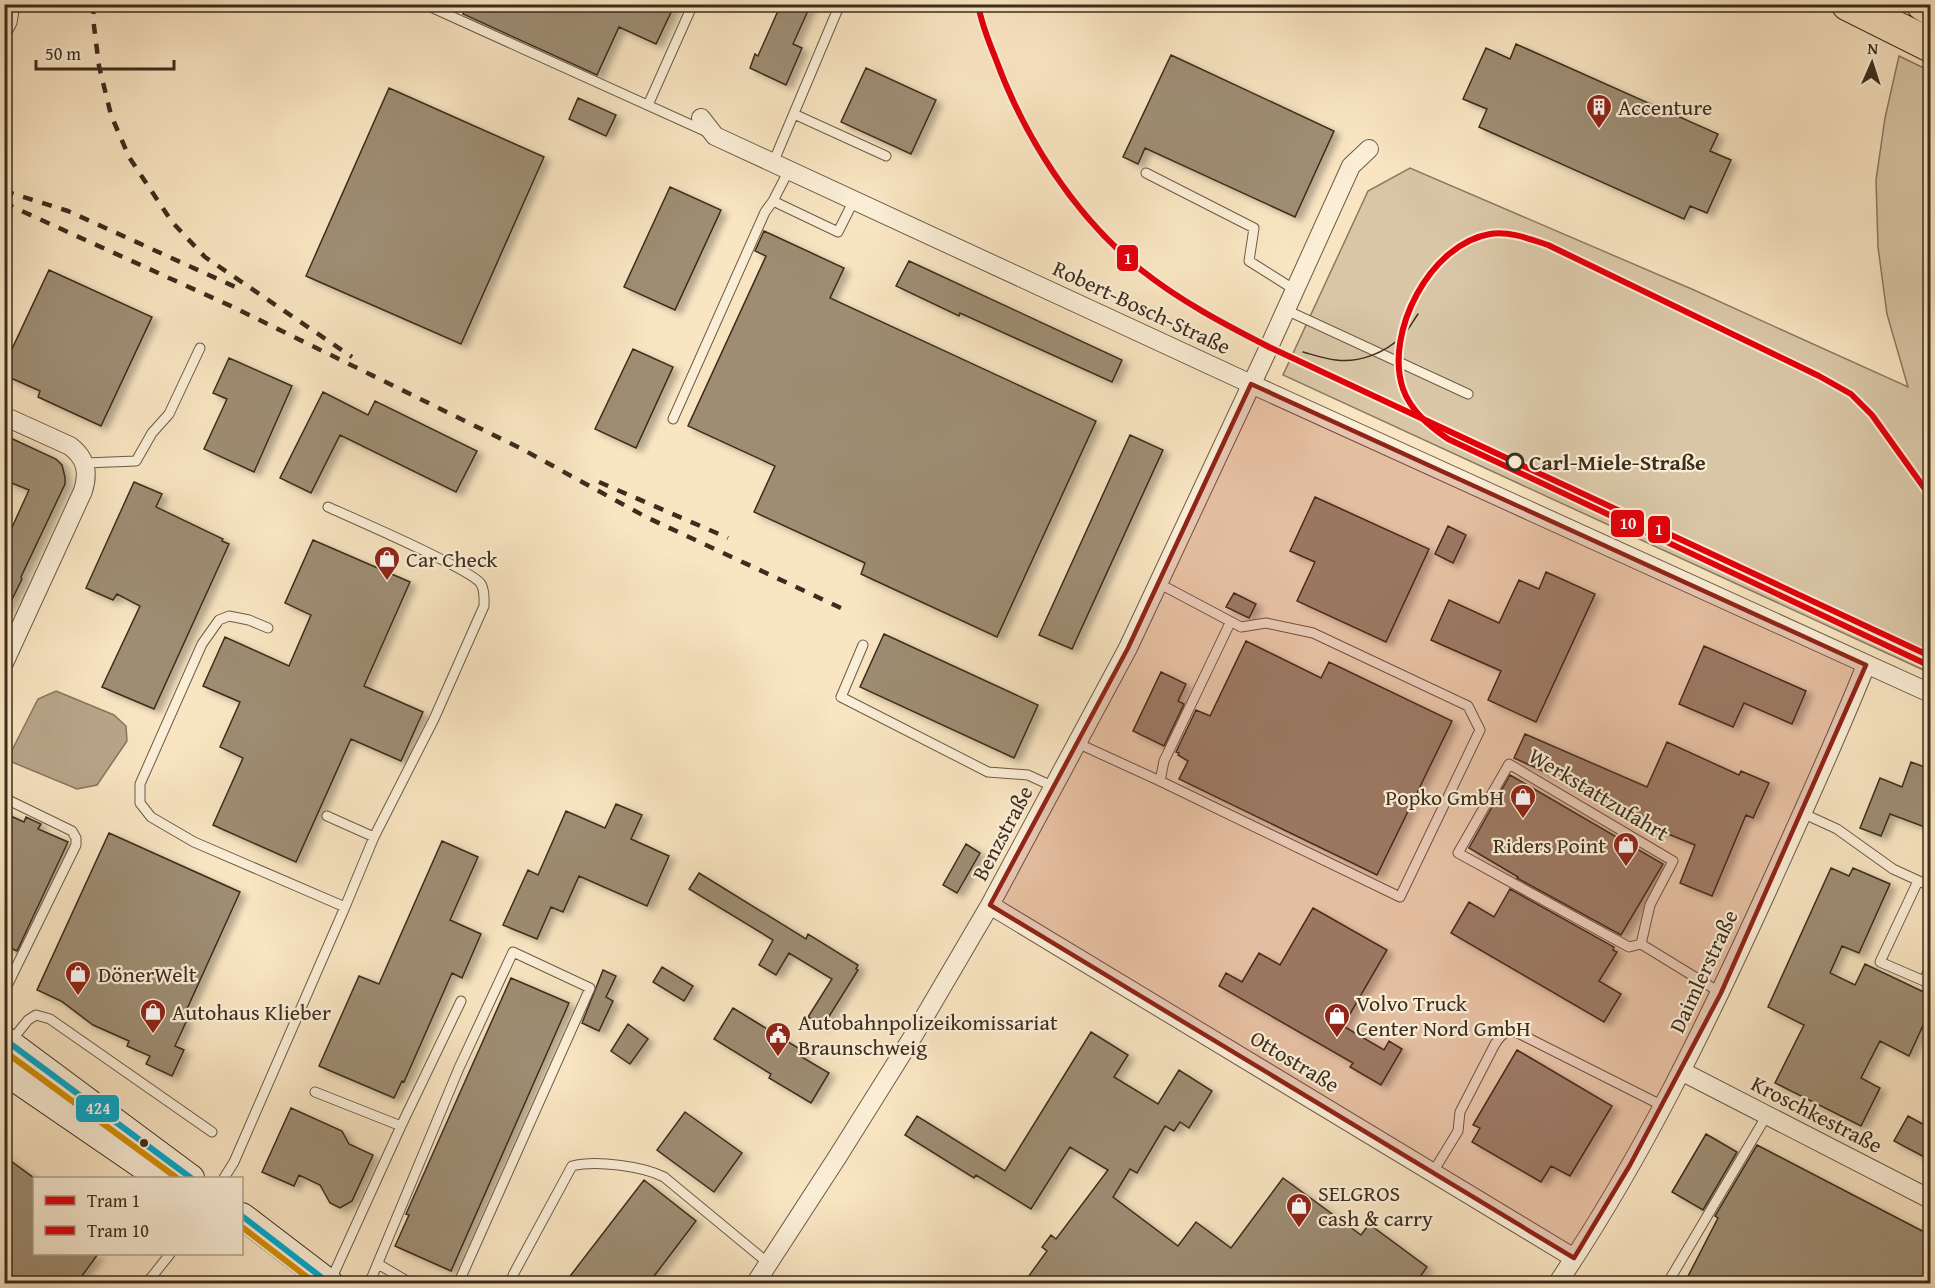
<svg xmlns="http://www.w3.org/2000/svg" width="1935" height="1288" font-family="'Gentium Book Plus',serif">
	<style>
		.green { fill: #d9c6a6; stroke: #8a7a62; stroke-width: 1.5 }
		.water { fill: #b9a68a; stroke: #87765e; stroke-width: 1.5 }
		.building { fill: #9e8d73; stroke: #3c2d1d; stroke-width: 1.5; filter: url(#shadow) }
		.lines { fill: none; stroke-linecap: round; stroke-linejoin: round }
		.service-casing { stroke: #6b5b46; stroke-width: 11 }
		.minor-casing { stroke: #6b5b46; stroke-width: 20 }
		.secondary-casing { stroke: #3c2d1d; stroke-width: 28 }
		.motorway-casing { stroke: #3c2d1d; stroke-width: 35 }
		.service { stroke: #fbeed7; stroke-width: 9 }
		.minor { stroke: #fbeed7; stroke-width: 18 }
		.secondary { stroke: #fbeed7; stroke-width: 26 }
		.motorway { stroke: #f9e5c2; stroke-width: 33 }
		.tram { stroke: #3c2d1d; stroke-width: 1.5 }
		.rail { stroke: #3c2d1d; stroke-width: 4.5; stroke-dasharray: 10 10; stroke-linecap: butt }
		.bus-1-casing { stroke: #fbeed7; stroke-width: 10 }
		.bus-2-casing { stroke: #fbeed7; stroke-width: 10 }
		.bus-1 { stroke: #00a9ce; stroke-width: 6 }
		.bus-2 { stroke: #d28e06; stroke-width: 6 }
		.tram-1-casing { stroke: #fbeed7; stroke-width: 10 }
		.tram-2-casing { stroke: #fbeed7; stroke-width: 10 }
		.tram-1 { stroke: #e3000b; stroke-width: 6 }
		.tram-2 { stroke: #e3000b; stroke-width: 6 }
		.marked { fill: #8f2418; fill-opacity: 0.2; stroke: #8f2418; stroke-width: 4.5; stroke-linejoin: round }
		.stop-dot { fill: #fbeed7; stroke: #3c2d1d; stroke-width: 3 }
		.bus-dot { fill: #3c2d1d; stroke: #fbeed7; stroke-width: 2 }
		.labels { text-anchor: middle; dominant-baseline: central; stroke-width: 4.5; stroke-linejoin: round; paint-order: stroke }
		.poi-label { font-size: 22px; fill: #3c2d1d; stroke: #fbeed7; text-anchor: start }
		.street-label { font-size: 22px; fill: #3c2d1d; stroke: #fbeed7 }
		.stop-label { font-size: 22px; font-weight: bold; fill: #3c2d1d; stroke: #fbeed7; text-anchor: start }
		.line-badge { stroke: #fbeed7; stroke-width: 2 }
		.badge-label { font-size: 16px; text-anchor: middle; font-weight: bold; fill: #fff }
	</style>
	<defs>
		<filter id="shadow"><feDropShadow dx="6" dy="4" stdDeviation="3" flood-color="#0004"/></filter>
	</defs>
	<rect width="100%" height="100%" fill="#f9e5c2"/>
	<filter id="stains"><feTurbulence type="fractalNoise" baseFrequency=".00333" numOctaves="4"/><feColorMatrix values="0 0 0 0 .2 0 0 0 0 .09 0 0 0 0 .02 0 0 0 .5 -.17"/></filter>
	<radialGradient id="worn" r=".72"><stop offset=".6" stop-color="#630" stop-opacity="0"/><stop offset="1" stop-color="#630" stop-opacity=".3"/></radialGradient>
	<!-- green -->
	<path class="green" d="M1899 56 1930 71V673L1283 375 1368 191 1410 168 1694 290 1908 387 1887 314 1878 247 1876 180 1885 118Z"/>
	<!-- water -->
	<path class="water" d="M56 691 114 715 126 726 127 741 97 785 77 789 7 760 38 699Z"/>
	<!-- building -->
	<path class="building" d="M468 4H675L656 44 619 27 597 75 463 14Z
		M781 4H811L793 44 802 48 786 85 750 68 755 54 758 56Z
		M1516 44 1718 134 1710 151 1731 160 1707 213 1690 206 1684 219 1479 127 1487 109 1463 99 1486 48 1510 59Z
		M1171 55 1334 131 1295 217 1145 148 1138 164 1123 157Z
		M866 68 936 100 911 154 841 122Z
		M389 88 544 157 461 344 306 276Z
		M578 98 616 115 606 136 569 119Z
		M670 187 721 210 675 310 624 287Z
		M764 231 844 268 830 298 1096 421 997 637 861 574 865 563 754 512 775 466 688 426 766 256 755 251Z
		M909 261 1122 360 1112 382 960 313 959 316 896 286Z
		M49 270 152 317 101 426 38 397 40 391 4 375V366Z
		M633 349 673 367 636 448 595 429Z
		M229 358 292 386 254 472 204 449 227 399 213 393Z
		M323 392 368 415 375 401 477 451 456 492 340 435 311 493 280 478Z
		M4 435 56 459 62 465 65 477V484L21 577 22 579 4 616V545L29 490 4 480Z
		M1130 435 1163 450 1072 649 1039 635Z
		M134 482 162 494 156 507 223 539 222 541 229 544 154 709 102 687 140 606 117 594 113 600 86 588Z
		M1315 497 1429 549 1386 642 1297 601 1315 562 1290 551Z
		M1448 526 1466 535 1453 563 1435 554Z
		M313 540 410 582 364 686 423 712 401 761 351 739 296 862 213 825 243 758 220 747 240 702 203 686 225 637 289 666 311 615 285 603Z
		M1546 572 1595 594 1536 722 1488 700 1501 671 1431 640 1449 600 1499 623 1519 580 1539 589Z
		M1234 593 1256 604 1249 618 1226 607Z
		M884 634 1038 705 1014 758 860 687Z
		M1246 641 1321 678 1329 662 1452 721 1377 875 1179 779 1188 761 1178 755 1179 753 1176 752 1196 710 1210 716Z
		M1704 646 1806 691 1792 724 1744 703 1733 727 1679 704Z
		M1161 672 1186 684 1178 701 1184 704 1164 746 1133 731Z
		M1525 734 1647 787 1667 742 1739 775 1741 771 1769 783 1753 818 1746 815 1712 896 1680 883 1695 845 1634 820 1637 813 1514 758Z
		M1911 762 1930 769V829L1890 814 1881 836 1860 828 1880 778 1902 787Z
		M1510 775 1663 864 1621 935 1517 878 1518 877 1469 848Z
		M616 804 642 815 631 839 669 856 647 906 579 876 563 912 551 907 537 939 503 925 528 870 538 875 566 811 605 828Z
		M4 813 24 822 26 817 41 824 38 829 68 842 17 951 4 945Z
		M109 833 240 892 182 1020 186 1022 175 1046 184 1050 172 1076 146 1064 150 1056 127 1046 129 1041 93 1025 61 1001 37 990Z
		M442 841 478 857 450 920 481 934 462 978 452 973 404 1082 402 1081 394 1098 319 1066 359 976 379 984Z
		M966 844 980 853 957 893 943 885Z
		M1831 868 1849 876 1853 868 1890 884 1859 953 1842 946 1830 973 1855 985 1865 964 1930 995V1018L1927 1017 1909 1056 1880 1041 1861 1078 1880 1088 1861 1126 1775 1083 1804 1025 1768 1007Z
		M699 873 806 939 808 934 858 965 856 969 858 970 823 1026 808 1017 832 979 789 953 776 975 759 965 773 940 689 889Z
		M1510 889 1614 947 1613 950 1617 952 1599 981 1621 994 1604 1022 1451 933 1469 902 1494 917Z
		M1313 908 1387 950 1343 1026 1384 1050 1389 1041 1402 1049 1381 1085 1350 1067 1353 1063 1219 986 1226 973 1242 982 1259 953 1280 965Z
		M662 967 693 986 684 1001 653 982Z
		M603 970 616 976 606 997 613 1001 599 1031 582 1023Z
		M511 978 569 1003 451 1271 395 1246 409 1215 406 1214Z
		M733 1008 803 1051 800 1056 829 1073 811 1103 769 1078 771 1074 714 1039Z
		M628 1024 648 1039 630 1064 611 1051Z
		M1091 1032 1128 1055 1114 1077 1158 1104 1179 1070 1212 1091 1189 1128 1180 1122 1174 1131 1165 1126 1137 1173 1130 1169 1113 1197 1178 1246 1196 1222 1231 1248 1283 1178 1361 1235 1369 1224 1427 1267 1415 1284H1023L1047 1251 1042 1247 1051 1235 1056 1239 1108 1170 1070 1147 1031 1209 976 1175 974 1178 905 1135 917 1116 1005 1171Z
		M1517 1050 1612 1106 1570 1176 1551 1166 1541 1182 1472 1142 1480 1128 1473 1125Z
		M291 1108 342 1131 349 1144 373 1155 352 1201 340 1208 330 1203 320 1185 299 1175 294 1186 262 1172Z
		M685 1112 742 1153 714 1192 657 1150Z
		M1908 1116 1930 1128V1160L1894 1141Z
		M1706 1134 1737 1152 1703 1210 1672 1192Z
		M1757 1145 1930 1235V1284H1684L1718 1218 1715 1216Z
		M4 1156 34 1178V1254H98L76 1284H4Z
		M644 1180 696 1221 648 1284H564Z"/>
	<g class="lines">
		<defs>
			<path id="service" d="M424 4 707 132
				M4 38 12 23 15 4
				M648 105 693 4
				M794 114 886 156
				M773 163 840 4
				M789 170 773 201 838 232 854 200
				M1146 173 1254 228 1249 261 1295 290
				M1286 310 1468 394
				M673 419 765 212 773 201
				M85 463 136 461 152 433 169 414 200 348
				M328 507C350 517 473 570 481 584 485 591 484 598 484 606L434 719 374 837
				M1158 583 1241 627 1266 623 1313 633 1468 706 1480 730 1400 897 1160 781 1164 761 1230 623
				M863 645 841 697 988 772 1028 775 1054 787
				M1077 743 1160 781
				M1509 764 1673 861 1650 905 1641 944 1629 947 1458 853Z
				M4 798 72 831 76 838V845L4 992
				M1802 813 1837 829 1893 869 1930 886
				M327 816 374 837 345 907
				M1918 881 1880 962 1924 981 1930 967
				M1641 944 1721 993
				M11 1041 28 1020 36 1015 50 1019 212 1132
				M315 1092 401 1126
				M1433 1172 1458 1131 1460 1112 1495 1044C1502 1034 1504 1031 1516 1032L1663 1106
				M224 1178 234 1162 345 907 194 842 151 817 140 803V784L202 644 219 620 229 616 249 620 268 628
				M378 1264 412 1284
				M330 1282 401 1126 461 1001
				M146 1284 170 1254
				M368 1284 372 1277 459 1068 513 952 590 988 458 1284
				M512 1284 513 1275 572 1166C596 1160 642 1166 664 1177L768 1263
				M1667 1284 1767 1115"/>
			<path id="minor" d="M701 118 715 136 1251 384 1930 693
				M4 416 70 446C86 458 89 472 83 491L4 663
				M990 905 1574 1258
				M1681 1071 1930 1199
				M755 1284 838 1156 915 1033 990 905 1128 648 1269 347 1351 166 1369 149
				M1557 1284C1641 1160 1706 1025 1768 889 1802 814 1836 740 1866 665"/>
			<path id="secondary" d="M4 1039 191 1178
				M4 1071 160 1178
				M242 1216 331 1284"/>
			<path id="motorway" d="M1848 4 1930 45
				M1923 4 1930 8"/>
		</defs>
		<!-- service casing -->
		<use href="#service" class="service-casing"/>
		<!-- minor casing -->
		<use href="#minor" class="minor-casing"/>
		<!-- secondary casing -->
		<use href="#secondary" class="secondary-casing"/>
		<!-- motorway casing -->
		<use href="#motorway" class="motorway-casing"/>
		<!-- service -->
		<use href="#service" class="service"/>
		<!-- minor -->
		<use href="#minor" class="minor"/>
		<!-- secondary -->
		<use href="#secondary" class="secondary"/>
		<!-- motorway -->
		<use href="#motorway" class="motorway"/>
		<!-- tram -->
		<path class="tram" d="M1303 352C1314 355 1325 359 1336 360 1359 363 1385 353 1401 337 1408 331 1413 321 1418 314"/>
		<!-- rail -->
		<path class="rail" d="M94 4 93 18 99 66 111 115 129 157 172 222 205 257 352 357
			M4 191 68 211 242 290
			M4 203 233 307 522 449 646 517 841 608
			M599 482 728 538"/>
		<defs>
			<path id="bus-1" d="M4 1039 191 1178
				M242 1216 330 1284"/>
			<path id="bus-2" d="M4 1051 177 1178
				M242 1227 316 1284"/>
		</defs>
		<!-- bus-1 casing -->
		<use href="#bus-1" class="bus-1-casing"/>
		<!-- bus-2 casing -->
		<use href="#bus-2" class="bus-2-casing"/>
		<!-- bus-1 -->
		<use href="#bus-1" class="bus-1"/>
		<!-- bus-2 -->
		<use href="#bus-2" class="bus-2"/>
		<defs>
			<path id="tram-1" d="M978 4C981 22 988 40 995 57 1024 137 1074 215 1140 269 1180 301 1224 324 1269 347L1930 656"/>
			<path id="tram-2" d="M1926 664 1448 439C1429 426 1411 411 1403 389 1384 333 1430 244 1490 234 1510 231 1530 239 1548 245L1819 376 1851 394 1872 415 1930 496"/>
		</defs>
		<!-- tram-1 casing -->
		<use href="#tram-1" class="tram-1-casing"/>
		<!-- tram-2 casing -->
		<use href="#tram-2" class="tram-2-casing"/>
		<!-- tram-1 -->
		<use href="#tram-1" class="tram-1"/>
		<!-- tram-2 -->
		<use href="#tram-2" class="tram-2"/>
	</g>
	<!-- marked area -->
	<path class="marked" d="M1251 384 1866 665 1721 993 1630 1165 1574 1258 990 905 1128 648Z"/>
	<!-- icons -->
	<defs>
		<symbol id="building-pin" viewBox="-11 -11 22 30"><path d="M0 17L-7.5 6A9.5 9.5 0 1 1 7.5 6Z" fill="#8f2418" stroke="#fbeed7"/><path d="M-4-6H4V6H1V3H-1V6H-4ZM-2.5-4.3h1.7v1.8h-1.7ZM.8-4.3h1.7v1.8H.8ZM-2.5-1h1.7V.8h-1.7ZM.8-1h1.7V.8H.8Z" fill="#fff"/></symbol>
		<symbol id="shop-pin" viewBox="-11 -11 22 30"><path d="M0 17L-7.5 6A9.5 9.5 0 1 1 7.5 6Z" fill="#8f2418" stroke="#fbeed7"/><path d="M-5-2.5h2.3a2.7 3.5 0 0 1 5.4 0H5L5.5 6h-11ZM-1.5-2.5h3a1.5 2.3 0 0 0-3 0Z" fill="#fff"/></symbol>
		<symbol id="civic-pin" viewBox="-11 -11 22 30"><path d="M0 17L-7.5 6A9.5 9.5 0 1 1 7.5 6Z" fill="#8f2418" stroke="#fbeed7"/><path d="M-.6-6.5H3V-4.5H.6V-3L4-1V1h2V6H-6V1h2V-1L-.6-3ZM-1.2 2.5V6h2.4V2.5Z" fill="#fff"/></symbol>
	</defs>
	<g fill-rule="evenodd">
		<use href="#building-pin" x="1584" y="92" width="30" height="40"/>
		<use href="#shop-pin" x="372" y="544" width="30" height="40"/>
		<use href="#shop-pin" x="1508" y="782" width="30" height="40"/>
		<use href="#shop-pin" x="1611" y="830" width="30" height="40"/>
		<use href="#shop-pin" x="63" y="959" width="30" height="40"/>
		<use href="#shop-pin" x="138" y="997" width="30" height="40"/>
		<use href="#shop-pin" x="1322" y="1001" width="30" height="40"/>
		<use href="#civic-pin" x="763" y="1020" width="30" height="40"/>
		<use href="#shop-pin" x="1284" y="1191" width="30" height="40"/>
	</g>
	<!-- markers -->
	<circle class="stop-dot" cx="1515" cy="462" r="8"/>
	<circle class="bus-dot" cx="144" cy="1143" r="5"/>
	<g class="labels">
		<!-- poi labels -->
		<g class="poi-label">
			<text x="1618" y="107">Accenture</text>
			<text x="406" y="559">Car Check</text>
			<text x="1504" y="797" text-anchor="end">Popko GmbH</text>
			<text x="1606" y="845" text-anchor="end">Riders Point</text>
			<text x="98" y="974">DönerWelt</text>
			<text x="1356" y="1003">Volvo Truck<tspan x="1356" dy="25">Center Nord GmbH</tspan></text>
			<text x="172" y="1012">Autohaus Klieber</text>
			<text x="798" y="1022">Autobahnpolizeikomissariat<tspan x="798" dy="25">Braunschweig</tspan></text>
			<text x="1318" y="1193">SELGROS<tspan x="1318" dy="25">cash &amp; carry</tspan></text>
		</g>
		<!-- street labels -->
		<g class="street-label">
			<text transform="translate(1142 307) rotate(25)">Robert-Bosch-Straße</text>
			<text transform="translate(1599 794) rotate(31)">Werkstattzufahrt</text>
			<text transform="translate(1002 833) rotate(-62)">Benzstraße</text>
			<text transform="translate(1703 971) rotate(-65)">Daimlerstraße</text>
			<text transform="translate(1295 1061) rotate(31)">Ottostraße</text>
			<text transform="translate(1817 1114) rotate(27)">Kroschkestraße</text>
		</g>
		<!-- stop labels -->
		<g class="stop-label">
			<text x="1529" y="462">Carl-Miele-Straße</text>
		</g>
	</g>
	<g class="line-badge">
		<rect x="1116" y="244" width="23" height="28" rx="6" fill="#e3000b"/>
		<rect x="1610" y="509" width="35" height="29" rx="6" fill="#e3000b"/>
		<rect x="1647" y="515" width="24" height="29" rx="6" fill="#e3000b"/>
		<rect x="75" y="1094" width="45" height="29" rx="6" fill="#00a9ce"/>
	</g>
	<g class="badge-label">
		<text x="1128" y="264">1</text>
		<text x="1628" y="529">10</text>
		<text x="1659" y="535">1</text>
		<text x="98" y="1114">424</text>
	</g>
	<!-- margin -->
	<rect width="1935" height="1288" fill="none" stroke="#f9e5c2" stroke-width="24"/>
	<rect x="6" y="6" width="1923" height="1276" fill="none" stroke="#3c2d1d" stroke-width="3"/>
	<rect x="12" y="12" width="1911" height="1264" fill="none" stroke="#3c2d1d" stroke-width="1.5"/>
	<!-- legend -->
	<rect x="33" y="1177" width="210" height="78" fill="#fbeed7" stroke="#afa18d" stroke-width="1.5"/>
	<rect x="45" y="1196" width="30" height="9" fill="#e3000b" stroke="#afa18d" stroke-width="1.5"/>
	<text x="87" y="1207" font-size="18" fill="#3c2d1d">Tram 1</text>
	<rect x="45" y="1226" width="30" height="9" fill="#e3000b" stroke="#afa18d" stroke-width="1.5"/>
	<text x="87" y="1237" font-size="18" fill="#3c2d1d">Tram 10</text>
	<!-- north arrow -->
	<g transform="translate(1872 63) rotate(3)" stroke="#fbeed7" stroke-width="4.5" paint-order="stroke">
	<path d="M0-4.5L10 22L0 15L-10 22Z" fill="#3c2d1d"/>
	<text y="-9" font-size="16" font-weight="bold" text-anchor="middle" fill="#3c2d1d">N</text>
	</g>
	<!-- scale -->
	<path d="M36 60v9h138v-9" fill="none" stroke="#3c2d1d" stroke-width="3"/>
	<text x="45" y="60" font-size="18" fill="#3c2d1d" stroke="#fbeed7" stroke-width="4.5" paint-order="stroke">50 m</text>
	<rect width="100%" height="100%" filter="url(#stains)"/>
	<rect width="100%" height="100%" fill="url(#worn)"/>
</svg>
